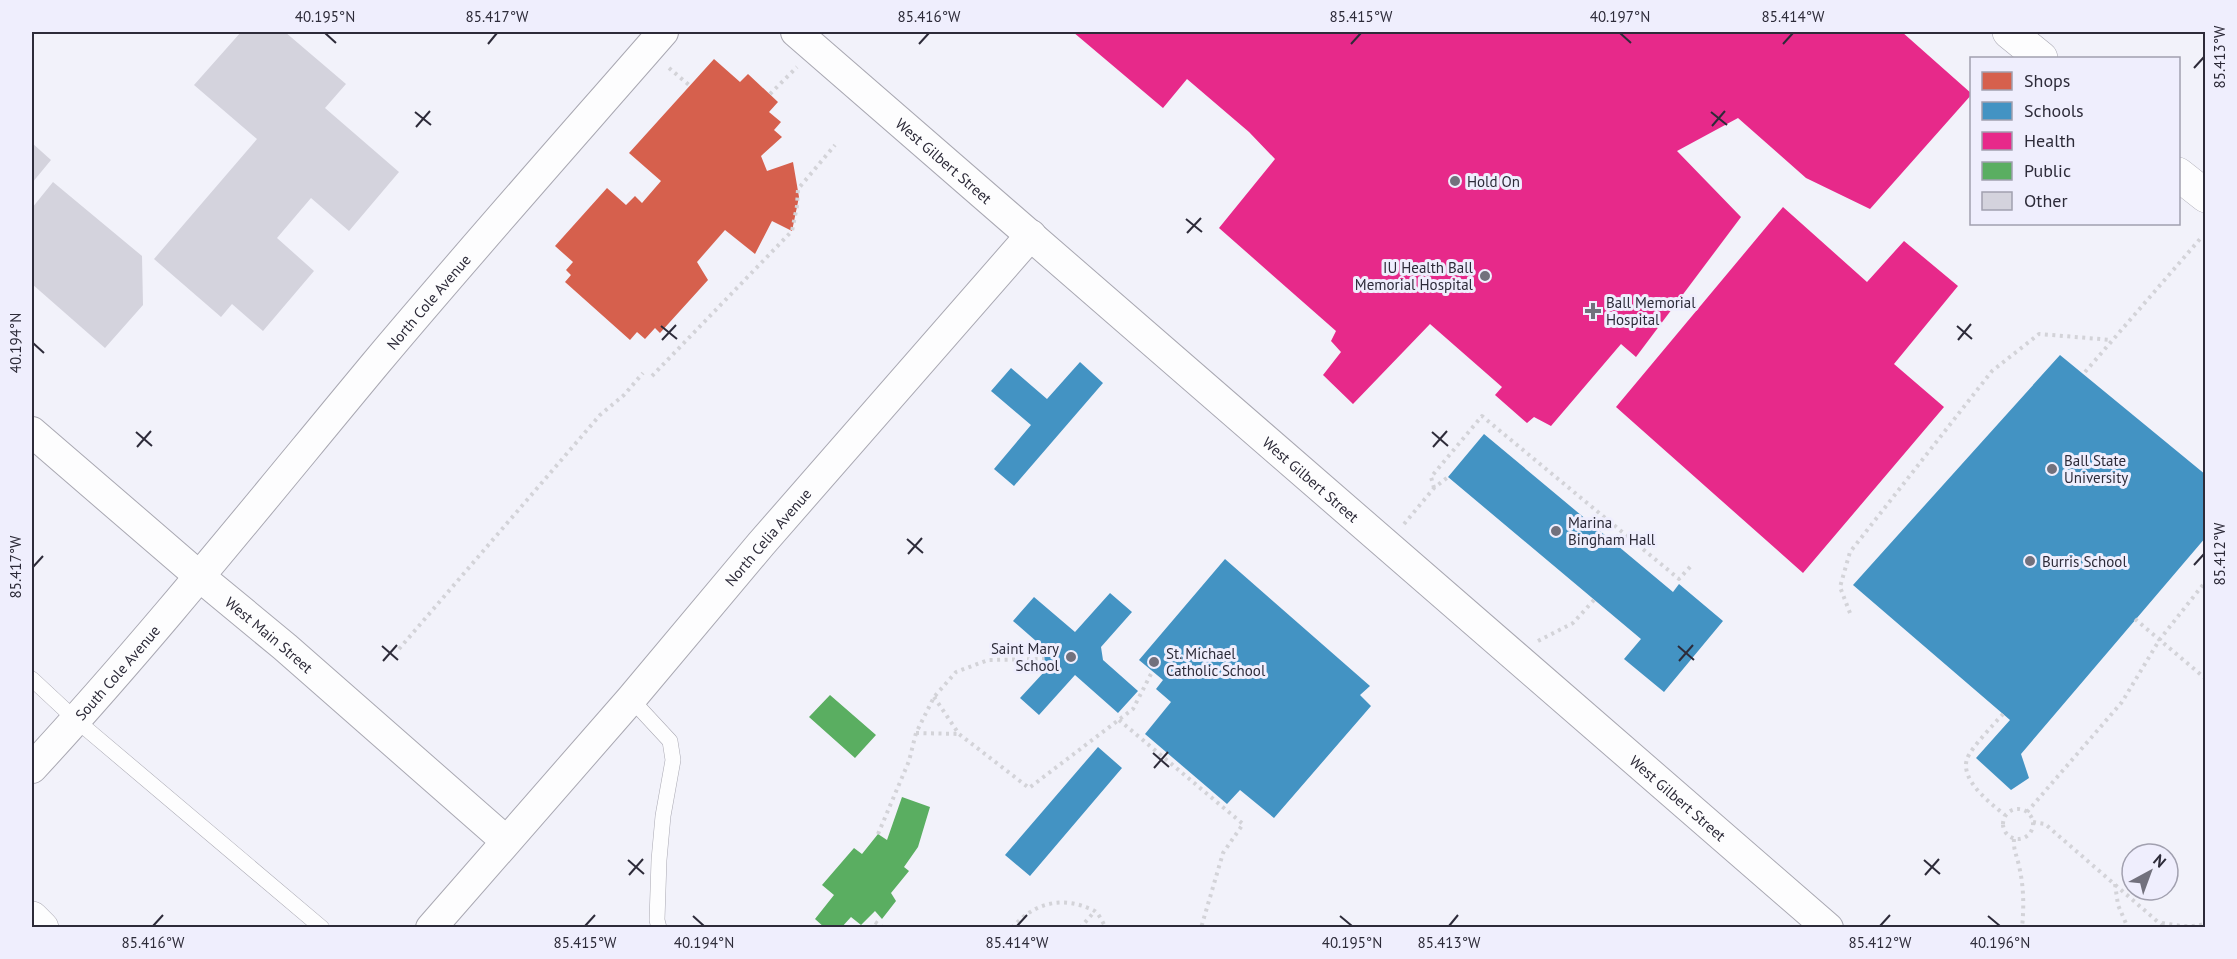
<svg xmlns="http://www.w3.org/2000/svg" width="2237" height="959" font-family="'PT Sans',sans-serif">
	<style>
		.shops { fill: #d6604d }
		.schools { fill: #4393c3 }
		.health { fill: #e7298a }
		.public { fill: #5aae61 }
		.building { fill: #d4d3dd }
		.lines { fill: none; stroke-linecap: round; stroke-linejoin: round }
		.lane-casing { stroke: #a9a8b2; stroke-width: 16 }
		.street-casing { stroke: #a9a8b2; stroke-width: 32 }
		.secondary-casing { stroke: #a9a8b2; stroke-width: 34 }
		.path { stroke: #d3d3d8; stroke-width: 4; stroke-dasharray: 3 4.5; stroke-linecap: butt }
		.lane { stroke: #fdfdfe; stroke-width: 15 }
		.street { stroke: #fdfdfe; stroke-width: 30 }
		.secondary { stroke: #fdfdfe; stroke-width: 33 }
		.ticks { fill: none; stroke: #2d2b39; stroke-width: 2 }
		.poi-dot { fill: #72717d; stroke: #efeefd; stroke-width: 2 }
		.labels { text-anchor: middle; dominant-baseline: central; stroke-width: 6; stroke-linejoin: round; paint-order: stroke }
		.street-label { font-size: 15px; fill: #2d2b39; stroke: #efeefd }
		.poi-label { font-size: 15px; fill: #2d2b39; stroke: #efeefd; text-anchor: start }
		.neatline { fill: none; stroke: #2d2b39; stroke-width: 2 }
		.ticks-label { font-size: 15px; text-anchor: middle; fill: #2d2b39 }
	</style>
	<rect width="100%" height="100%" fill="#f2f2fa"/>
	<!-- shops -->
	<path class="shops" d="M714 59 740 82 748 74 778 102 769 112 781 122 774 130 782 137 761 156 767 171 793 162 799 197 792 231 772 221 755 254 725 230 697 262 708 280 660 333 655 328 645 339 637 332 630 340 565 282 571 275 566 270 573 262 555 246 607 188 626 205 635 196 642 203 661 181 629 153Z"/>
	<!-- schools -->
	<path class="schools" d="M2060 355 2206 475V537L2021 754 2029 778 2011 790 1976 758 2010 720 1853 585Z
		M1080 362 1103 383 1014 486 994 469 1031 425 991 391 1011 368 1047 399Z
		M1484 434 1673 592 1679 584 1723 621 1664 692 1624 659 1641 639 1448 477Z
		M1225 559 1370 686 1360 695 1371 706 1274 818 1240 790 1227 804 1145 734 1171 702 1156 689 1163 680 1139 660Z
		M1110 593 1132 612 1101 647 1103 660 1138 691 1118 713 1075 675 1039 715 1020 698 1045 671 1044 648 1013 621 1034 597 1075 632Z
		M1098 747 1122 768 1030 876 1005 855Z"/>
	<!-- health -->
	<path class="health" d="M1073 32H1902L1972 94 1870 209 1806 178 1738 118 1677 151 1741 217 1636 357 1621 344 1551 426 1534 417 1527 423 1495 395 1502 387 1430 324 1353 404 1323 375 1341 352 1331 341 1336 331 1219 228 1275 159 1249 132 1187 79 1163 108Z
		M1783 207 1867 282 1904 241 1958 286 1894 364 1944 407 1803 573 1616 407Z"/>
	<!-- public -->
	<path class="public" d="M830 695 876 735 855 758 809 717Z
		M902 797 930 807 918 847 904 867 909 871 891 893 896 901 882 919 875 911 861 925 851 917 841 928H825L815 919 834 895 822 885 854 848 862 854 878 834 887 840Z"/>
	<!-- building -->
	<path class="building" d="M241 32H285L346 84 325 108 399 172 349 231 311 198 277 238 314 271 263 331 232 304 221 317 154 259 257 139 194 85Z
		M32 143 51 160 32 183Z
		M53 182 142 256 143 305 105 348 32 284V208Z"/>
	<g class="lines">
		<defs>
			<path id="lane" d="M32 679 76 720 322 928
				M631 699 670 741 673 760 663 816 659 860 657 920 659 928"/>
			<g id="street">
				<path id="s1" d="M796 32 1828 928"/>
				<path id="s2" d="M32 432 199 576 285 647 506 841"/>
				<path id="s3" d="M32 768C152 638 263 499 376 363 470 251 567 142 663 32"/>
				<path id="s4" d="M431 928 631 699 761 544 1031 235"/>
			</g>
			<path id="secondary" d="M2009 32 2041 58
				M2178 174 2206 196
				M32 918 42 928"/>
		</defs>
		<!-- lane casing -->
		<use href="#lane" class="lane-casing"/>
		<!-- street casing -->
		<use href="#street" class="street-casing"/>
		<!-- secondary casing -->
		<use href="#secondary" class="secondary-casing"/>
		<!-- path -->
		<path class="path" d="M669 68 689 85
			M770 94 797 67
			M2085 372 2200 239
			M652 376 792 231 797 206 798 189 835 145
			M1434 488 1431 477 1482 416 1679 579 1691 566
			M1404 524 1434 488 1448 477
			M1850 613 1840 587 1850 552 1992 371 2039 334 2112 340
			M2135 619 2206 679
			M1538 641 1573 623 1594 600
			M399 649 600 415 624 395 643 373
			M934 697 959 734 1029 788 1133 709 1152 672
			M2003 714C1995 723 1970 749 1967 759 1960 780 1990 803 2005 815
			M1119 720 1243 824 1223 853 1201 928
			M916 733 959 734
			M2003 824a15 15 0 1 1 30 0a15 15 0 1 1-30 0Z
			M2027 812 2122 702 2160 639 2206 581
			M2033 822 2045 824 2165 928
			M878 834 909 761 916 733 934 697 956 672 988 660 1044 659
			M2014 839C2013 849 2017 856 2019 866 2024 887 2024 907 2022 928
			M2115 884 2118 905 2128 928
			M875 922 884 928
			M2162 923C2176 925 2192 929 2206 923
			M1012 928C1031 906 1055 897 1083 906 1087 908 1093 909 1096 912 1100 916 1103 923 1106 928
			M1080 928 1095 911"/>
		<!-- lane -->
		<use href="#lane" class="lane"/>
		<!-- street -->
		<use href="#street" class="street"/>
		<!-- secondary -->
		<use href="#secondary" class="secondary"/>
	</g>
	<!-- ticks -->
	<path class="ticks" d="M325 33 336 43M1620 33 1631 43M488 44 497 33M919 44 929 33M1351 44 1361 33M1783 44 1793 33M2194 68 2204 57M415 112 431 125M1711 112 1727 125M1712 126 1725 111M416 127 430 111M1186 219 1202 232M1187 233 1201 218M661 326 677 339M1957 326 1972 339M662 340 676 325M1958 340 1971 324M33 343 44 353M136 432 152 446M1432 432 1448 446M137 447 151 431M1433 447 1447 431M907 539 923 553M908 554 922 538M2194 565 2204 554M33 567 43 556M382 646 398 660M1678 646 1694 660M383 661 397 645M1679 661 1693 645M1153 753 1169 767M1154 768 1168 752M628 860 644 874M1924 860 1940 874M629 875 643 859M1925 875 1939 859M693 916 704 926M1340 916 1352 926M1988 916 2000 926M153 926 163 915M585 926 595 915M1017 926 1027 915M1449 926 1458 915M1880 926 1890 915"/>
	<!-- markers -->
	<g class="poi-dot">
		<circle cx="1455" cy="181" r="6"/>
		<circle cx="1485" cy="276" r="6"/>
		<path d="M1590 302h6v6h6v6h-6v6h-6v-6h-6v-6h6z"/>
		<circle cx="2052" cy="469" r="6"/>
		<circle cx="1556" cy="531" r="6"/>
		<circle cx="2030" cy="561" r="6"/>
		<circle cx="1071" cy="657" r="6"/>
		<circle cx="1154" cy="662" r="6"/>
	</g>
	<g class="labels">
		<!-- street labels -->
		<g class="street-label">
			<text stroke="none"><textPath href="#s1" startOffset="196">West Gilbert Street</textPath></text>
			<text stroke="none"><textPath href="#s3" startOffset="612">North Cole Avenue</textPath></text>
			<text stroke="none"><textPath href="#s1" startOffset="682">West Gilbert Street</textPath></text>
			<text stroke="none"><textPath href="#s4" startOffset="516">North Celia Avenue</textPath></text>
			<text stroke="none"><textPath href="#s2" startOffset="312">West Main Street</textPath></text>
			<text stroke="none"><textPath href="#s3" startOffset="128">South Cole Avenue</textPath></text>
			<text stroke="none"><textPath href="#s1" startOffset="1168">West Gilbert Street</textPath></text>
		</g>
		<!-- poi labels -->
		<g class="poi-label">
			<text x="1467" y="181">Hold On</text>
			<text x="1473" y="267" text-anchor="end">IU Health Ball<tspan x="1473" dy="17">Memorial Hospital</tspan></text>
			<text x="1606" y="302">Ball Memorial<tspan x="1606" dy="17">Hospital</tspan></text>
			<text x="2064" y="460">Ball State<tspan x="2064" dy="17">University</tspan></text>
			<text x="1568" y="522">Marina<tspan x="1568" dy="17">Bingham Hall</tspan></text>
			<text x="2042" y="561">Burris School</text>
			<text x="1059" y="648" text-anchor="end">Saint Mary<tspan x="1059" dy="17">School</tspan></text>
			<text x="1166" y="653">St. Michael<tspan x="1166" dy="17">Catholic School</tspan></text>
		</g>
	</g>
	<!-- border -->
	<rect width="2237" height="959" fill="none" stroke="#efeefd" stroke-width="66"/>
	<!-- legend -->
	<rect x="1970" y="57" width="210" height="168" fill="#efeefd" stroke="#a1a0af" stroke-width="1.5"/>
	<rect x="1982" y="72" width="30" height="18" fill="#d6604d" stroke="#a1a0af" stroke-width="1.5"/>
	<text x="2024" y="87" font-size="18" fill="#2d2b39">Shops</text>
	<rect x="1982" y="102" width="30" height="18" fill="#4393c3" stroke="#a1a0af" stroke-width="1.5"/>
	<text x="2024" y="117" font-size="18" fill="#2d2b39">Schools</text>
	<rect x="1982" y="132" width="30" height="18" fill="#e7298a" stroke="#a1a0af" stroke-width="1.5"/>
	<text x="2024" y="147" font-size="18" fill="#2d2b39">Health</text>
	<rect x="1982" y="162" width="30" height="18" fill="#5aae61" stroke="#a1a0af" stroke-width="1.5"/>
	<text x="2024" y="177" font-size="18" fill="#2d2b39">Public</text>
	<rect x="1982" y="192" width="30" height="18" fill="#d4d3dd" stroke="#a1a0af" stroke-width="1.5"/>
	<text x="2024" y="207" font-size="18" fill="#2d2b39">Other</text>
	<!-- north arrow -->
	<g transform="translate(2150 872) rotate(41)"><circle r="28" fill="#efeefd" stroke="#a1a0af" stroke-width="1.5"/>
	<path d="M0-4.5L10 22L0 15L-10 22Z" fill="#72717d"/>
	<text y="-9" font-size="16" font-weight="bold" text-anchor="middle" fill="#2d2b39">N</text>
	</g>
	<rect x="33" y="33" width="2171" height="893" class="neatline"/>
	<g class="ticks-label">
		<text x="325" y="22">40.195°N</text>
		<text x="497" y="22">85.417°W</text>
		<text x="929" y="22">85.416°W</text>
		<text x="1361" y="22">85.415°W</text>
		<text x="1620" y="22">40.197°N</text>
		<text x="1793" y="22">85.414°W</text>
		<text transform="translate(2220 57) rotate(-90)" y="5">85.413°W</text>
		<text transform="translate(16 343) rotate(-90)" y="5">40.194°N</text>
		<text transform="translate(2220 554) rotate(-90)" y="5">85.412°W</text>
		<text transform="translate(16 567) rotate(-90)" y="5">85.417°W</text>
		<text x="153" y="948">85.416°W</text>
		<text x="585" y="948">85.415°W</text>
		<text x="704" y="948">40.194°N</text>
		<text x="1017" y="948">85.414°W</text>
		<text x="1352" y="948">40.195°N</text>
		<text x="1449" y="948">85.413°W</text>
		<text x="1880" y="948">85.412°W</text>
		<text x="2000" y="948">40.196°N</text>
	</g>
</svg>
